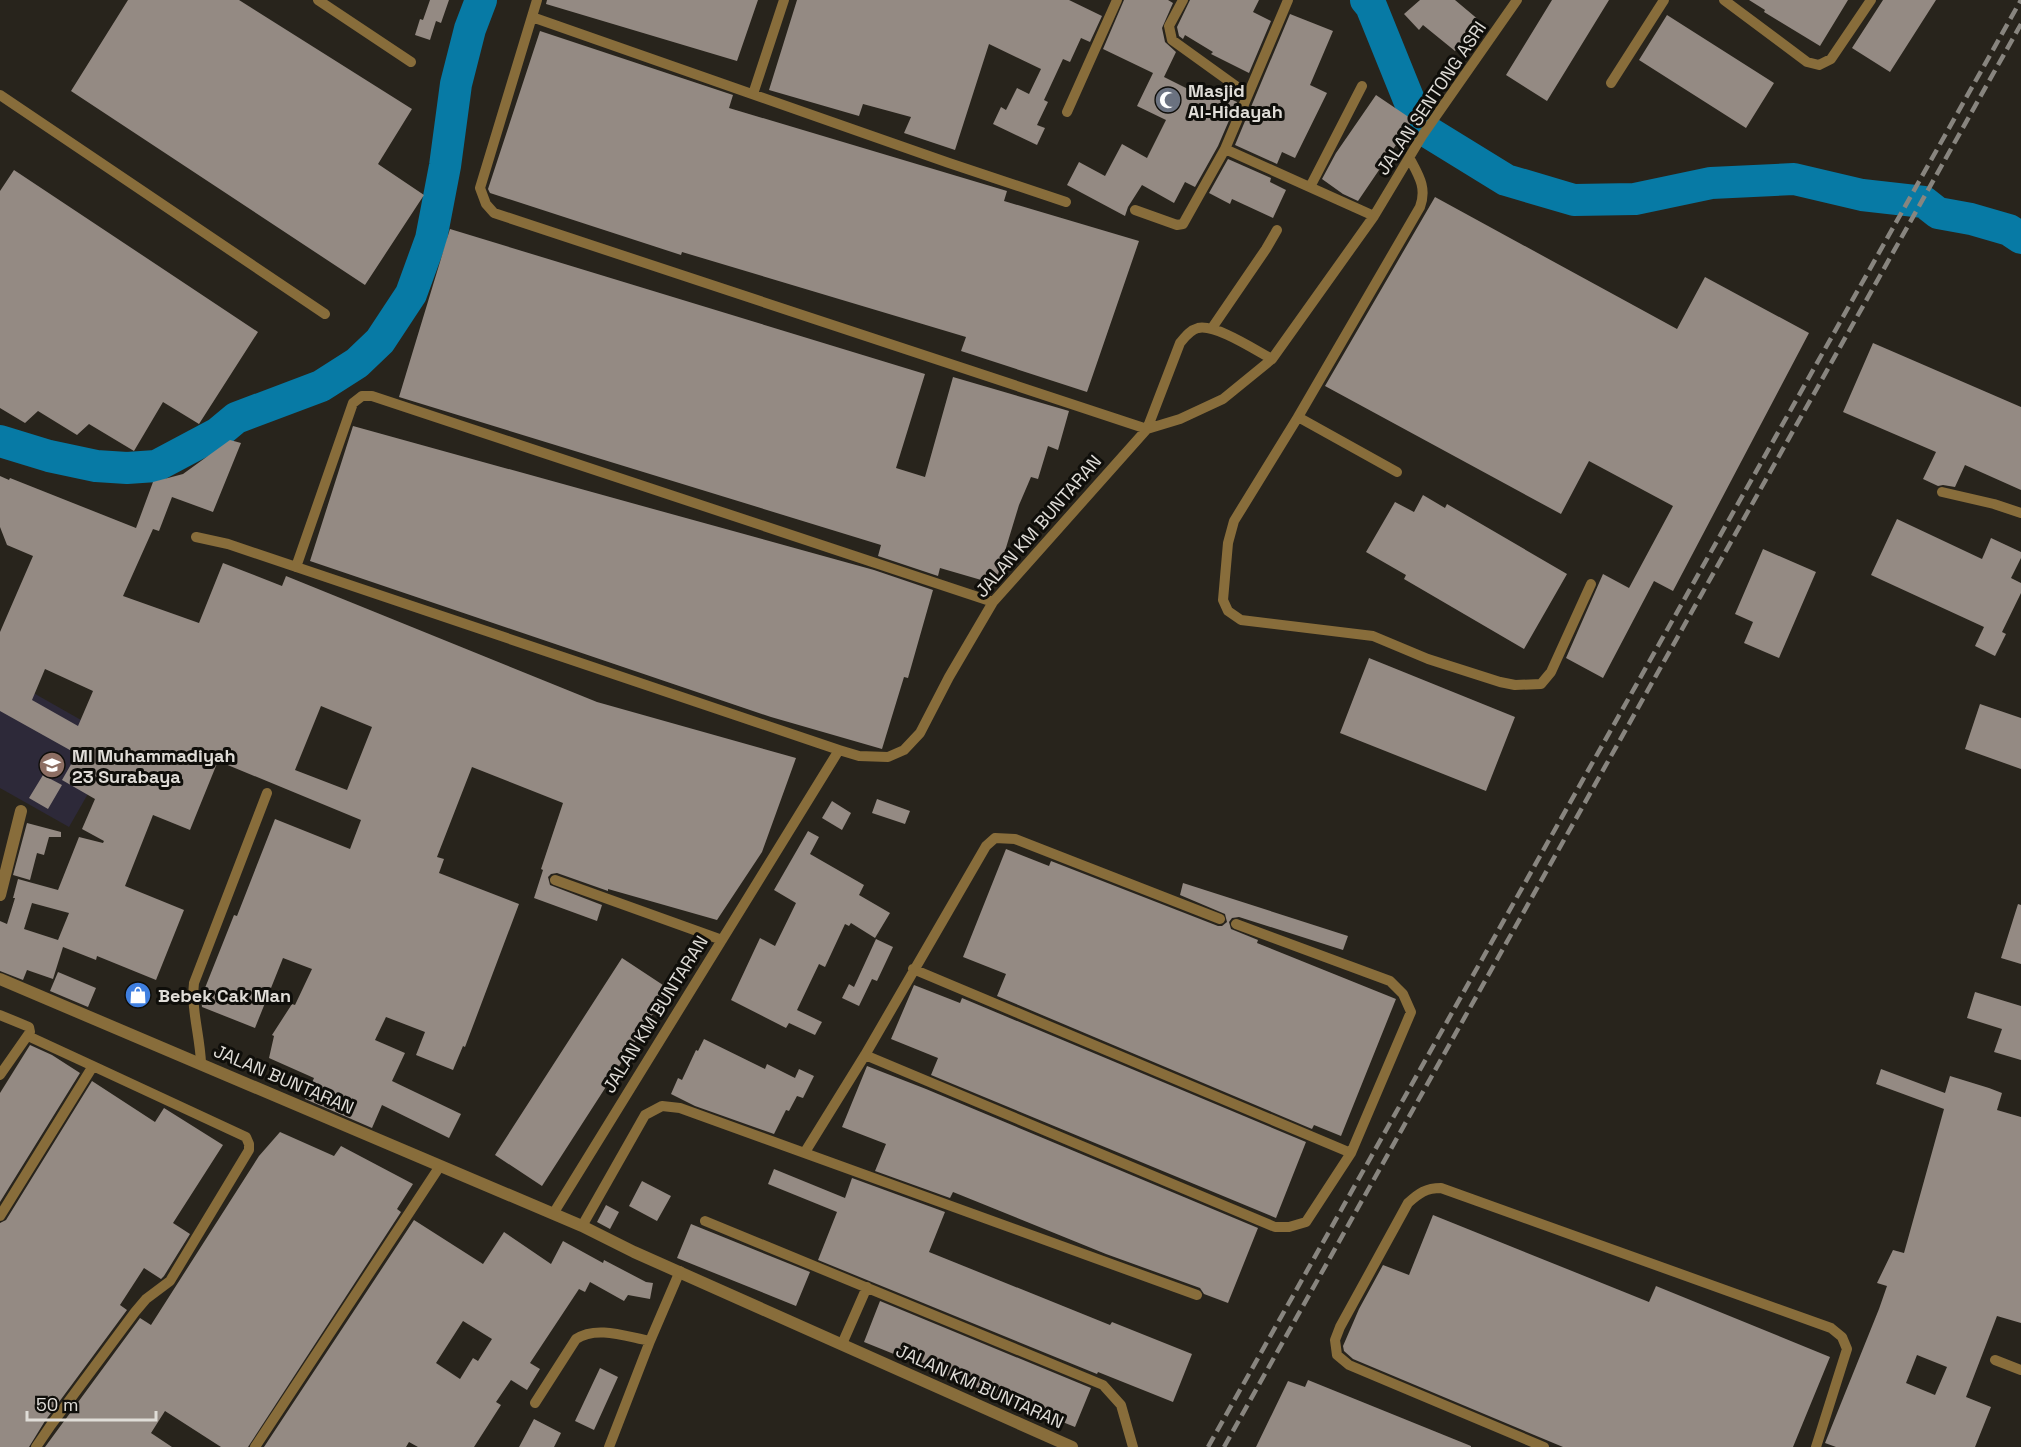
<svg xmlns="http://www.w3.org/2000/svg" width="2021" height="1447" font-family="'Space Grotesk',sans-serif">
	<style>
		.education { fill: #2d2939 }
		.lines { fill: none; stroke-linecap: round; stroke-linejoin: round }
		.river { stroke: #077aa5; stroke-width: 32 }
		.building { fill: #948a83; fill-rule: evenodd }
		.service { stroke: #886d3b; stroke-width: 10 }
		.minor { stroke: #886d3b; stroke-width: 12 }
		.rail { stroke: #88857f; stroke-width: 4.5; stroke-dasharray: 12 6; stroke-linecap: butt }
		.labels { text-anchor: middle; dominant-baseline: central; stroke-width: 6; stroke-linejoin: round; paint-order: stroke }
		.poi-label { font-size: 18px; font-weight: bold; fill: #e0ddd8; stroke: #0f0e0a; text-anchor: start }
		.street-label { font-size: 18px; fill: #e0ddd8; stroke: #0f0e0a }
	</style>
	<rect width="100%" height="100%" fill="#28241c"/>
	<!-- education -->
	<path class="education" d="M0 674 118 741 69 827 0 788Z"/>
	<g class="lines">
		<!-- river -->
		<path class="river" d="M1366 0 1371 6 1409 100 1428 132 1506 180 1574 200 1635 199 1711 183 1794 179 1862 195 1924 202 1938 213 1971 219 2009 230 2021 238
			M0 441 49 456 96 466 127 468 156 466 218 433 236 418 321 386 357 363 380 341 411 294 431 239 445 166 456 84 470 29 481 0"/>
	</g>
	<!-- building -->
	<path class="building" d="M128 0H239L412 109 378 164 424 195 365 285 71 91Z
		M430 0H449L441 23 436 21 430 40 415 35 420 19 423 20Z
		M547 0H758L737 61 546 4Z
		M797 0H1069L1102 16 1090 42 1081 38 1070 62 1063 59 1044 100 1048 102 1037 125 1045 128 1037 145 993 124 1001 107 1006 110 1017 88 1029 94 1041 69 989 44 955 150 904 133 911 117 863 104 859 116 769 90Z
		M1124 0H1168L1173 3 1162 28 1165 42 1176 52 1164 77 1200 95 1204 87 1237 102 1218 146 1195 187 1185 182 1174 203 1142 185 1128 207 1125 216 1067 185 1079 162 1105 176 1122 144 1147 158 1166 120 1137 106 1153 73 1103 49Z
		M1190 0H1259L1253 12 1271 21 1249 73 1211 54 1213 52 1185 35 1183 39 1179 36 1177 27Z
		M1420 0H1455L1480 21 1455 51 1423 25 1419 30 1404 14Z
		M1552 0H1609L1547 101 1506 75Z
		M1749 0H1848L1820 46 1764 12 1765 10Z
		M1883 0H1936L1890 72 1852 48Z
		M1290 14 1333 31 1310 85 1327 93 1295 158 1282 152 1277 164 1235 145Z
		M1667 15 1774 83 1746 128 1639 60Z
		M540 31 733 95 729 108 1007 191 1004 201 1139 241 1087 392 961 351 966 337 682 252 681 255 490 193 488 189Z
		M1376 95 1413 120 1358 201 1343 194 1322 179 1336 153Z
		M1228 159 1271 178 1270 182 1286 190 1273 218 1232 199 1230 204 1209 193Z
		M14 170 258 332 199 424 163 402 134 451 89 424 77 435 38 411 25 423 0 408V191Z
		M1435 197 1677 329 1705 277 1809 333 1673 591 1654 581 1603 678 1566 658 1603 574 1629 588 1673 506 1589 461 1561 514 1325 386Z
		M450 229 925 374 896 468 925 477 953 377 1069 411 1058 450 1048 446 1038 479 1031 477 1019 505 995 584 940 568 938 576 878 556 881 545 399 397Z
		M1873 343 2021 407V490L1965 465 1955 487 1943 485 1938 486 1923 479 1936 452 1843 412Z
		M353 426 874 570 933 590 908 678 904 677 882 749 771 717 310 561Z
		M230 440 241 443 213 512 172 497 159 531 153 529 123 596 199 623 223 563 282 586 286 576 597 702 796 758 762 852 717 920 608 889V891L557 873 551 874 548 877 550 885 602 905 597 921 534 898 543 870 541 869 563 803 472 767 437 857 444 859 439 873 519 904 465 1047 463 1046 453 1070 416 1055 425 1032 386 1017 375 1040 405 1053 392 1081 461 1114 449 1138 382 1105 372 1128 305 1099 314 1078 269 1058 274 1036 272 1035 292 1004 295 1005 312 969 283 958 255 1028 202 1007 201 998 234 915 237 916 275 819 350 849 361 820 218 761 190 830 153 815 125 886 184 910 156 980 97 956 96 960 63 947 53 979 27 970 23 980 0 971V921L7 924 15 898H13L18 879 58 890 79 837 103 843 104 841 82 829 95 799 62 780 77 754 0 711V632L33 556 7 545 0 527V476L9 480 10 478 136 528 153 482 183 474ZM45 669 93 691 78 726 32 700ZM321 706 372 727 347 790 295 770ZM32 903 69 913 58 940 24 929Z
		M1423 495 1445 508 1447 504 1567 574 1524 649 1404 579 1406 575 1366 552 1395 502 1414 512Z
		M1897 519 1982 559 1991 538 2021 552V558L2011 578 2021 583V593L2002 632 2006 634 1995 656 1975 646 1984 627 1871 575Z
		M1763 549 1816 572 1779 658 1744 643 1753 622 1735 614Z
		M1369 658 1515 717 1486 791 1340 733Z
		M1980 704 2021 718V769L1965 749Z
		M43 775 62 785 48 809 29 798Z
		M877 799 910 811 905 824 872 813Z
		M832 801 851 813 842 830 822 818Z
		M27 823 61 832V837H49L44 855 37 853 30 880 13 875Z
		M808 831 819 837 810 854 864 885 859 895 890 913 875 938 851 923 849 926 845 924 825 967 819 964 797 1010 822 1022 815 1035 789 1023 786 1028 731 1000 760 938 775 946 796 903 774 890Z
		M1006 849 1049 866 1051 861 1218 926H1222L1227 922 1225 914 1180 895 1183 883 1348 936 1343 950 1239 917 1232 918 1229 922 1231 929 1258 940 1257 943 1396 999 1341 1136 1314 1125 1312 1129 997 996 1006 974 963 957Z
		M2018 904 2021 905V964L2001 958Z
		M876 939 893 947 877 981 872 979 859 1006 842 998 849 984 854 987Z
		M622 958 669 989 542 1186 495 1155Z
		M58 972 96 988 88 1007 50 991Z
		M914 985 960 1003 962 998 1306 1142 1276 1218 931 1075 938 1058 891 1039Z
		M1975 992 2021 1006V1060L1994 1052 2002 1029 1967 1018Z
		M704 1039 765 1069 767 1064 795 1078 799 1069 814 1076 803 1098 797 1096 789 1111 786 1110 774 1134 695 1106 671 1094 678 1078 682 1080 696 1050 698 1051Z
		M30 1045 52 1055 80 1073 0 1202V1093Z
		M867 1066 926 1089 1258 1228 1228 1303 1204 1294 1200 1288 1106 1254 953 1192 950 1198 875 1171 886 1144 842 1127Z
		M1881 1069 1945 1093 1950 1076 1989 1088 2002 1093 1997 1110 2021 1117V1323L1997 1316 1966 1397 1991 1407 1975 1447H1836L1825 1443 1879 1309 1887 1286 1877 1283 1893 1250 1904 1253 1944 1109 1876 1084ZM1917 1355 1947 1367 1935 1395 1906 1383Z
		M92 1081 155 1122 164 1108 223 1145 173 1223 190 1234 164 1276 161 1279 144 1268 120 1305 127 1310 45 1421 29 1447H0V1223L6 1220Z
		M280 1132 334 1156 341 1146 413 1184 397 1209 401 1212 248 1447H221L165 1411 151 1433 172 1447H45L140 1318 151 1325 259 1156Z
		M774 1169 845 1198 852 1178 945 1212 929 1252 1110 1325 1112 1322 1192 1354 1173 1402 1098 1372 1097 1374 818 1260 837 1212 768 1184Z
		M642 1181 671 1196 657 1221 629 1206Z
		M606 1205 619 1212 610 1229 597 1222Z
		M1433 1215 1649 1302 1656 1286 1830 1357 1793 1447H1563L1353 1359 1344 1351 1343 1346 1359 1309 1383 1265 1409 1275Z
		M414 1220 483 1264 504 1232 551 1264 563 1241 603 1263 604 1260 646 1282 653 1283 650 1299 628 1295 624 1301 590 1282 585 1292 579 1289 530 1363 540 1369 527 1390 511 1380 496 1402 501 1405 474 1447H418L409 1442 406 1447H264ZM463 1321 492 1339 478 1361 473 1358 460 1379 436 1363Z
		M691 1224 810 1272 796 1306 677 1258Z
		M880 1301 1091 1388 1075 1427 864 1342Z
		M600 1368 618 1377 594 1430 575 1421Z
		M1308 1380 1471 1446V1447H1256L1288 1381 1305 1387Z
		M534 1419 561 1433 554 1447H519Z"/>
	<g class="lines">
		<!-- service -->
		<path class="service" d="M318 0 411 62
			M537 0 480 188 486 204 494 213 1147 429 1180 343C1185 337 1190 330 1198 328 1216 324 1255 350 1272 359L1374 216 1422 136 1517 0
			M1183 0 1169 26 1172 40 1247 94
			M1724 0 1807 62 1819 65 1831 59 1871 0
			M532 17 949 163 1066 202
			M1611 83 1664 0
			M753 94 784 0
			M0 95 325 314
			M1067 112 1117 0
			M1225 149 1288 0
			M1410 159C1419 176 1427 188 1420 207L1298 417 1234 521 1228 543 1223 600 1228 611 1241 620 1373 636 1428 659 1500 682 1515 685 1541 684 1551 672 1591 584
			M1310 187 1362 86
			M1135 210 1177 225 1183 224 1225 149 1374 216
			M1212 328 1266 249 1277 230
			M1298 417 1397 472
			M1942 492 1994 504 2021 513
			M196 537 228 544 839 750
			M296 567 353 403 362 396H372L993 602
			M555 880 722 940
			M913 969 1351 1153
			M0 1015 29 1027 30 1032 0 1075
			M865 1055 1275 1227H1289L1306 1222 1351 1153 1411 1012 1403 994 1390 981 1236 924
			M201 1063C200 1036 191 1010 194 983L267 793
			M805 1152 865 1055 986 846 995 838 1015 839 1220 919
			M553 1214 839 750 859 756 888 757 904 750 920 733 949 677 993 602 1147 429 1180 419 1223 399 1272 359
			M0 1216 93 1066 28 1036
			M705 1221 1103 1385 1121 1405 1133 1447
			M582 1226 645 1115 662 1106 680 1108 1197 1295
			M842 1344 867 1287
			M1995 1360 2021 1370
			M535 1403 576 1339C597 1325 627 1337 650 1341
			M36 1447 51 1425 135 1312 146 1299 170 1281 249 1150V1144L246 1137 93 1066
			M255 1447 440 1166
			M609 1447 650 1341 680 1271
			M1544 1447 1349 1365 1337 1355 1335 1340 1340 1327 1408 1203C1419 1193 1426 1188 1441 1188L1831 1328 1842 1337 1847 1349 1816 1447"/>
		<!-- minor -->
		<path class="minor" d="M0 895 21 811
			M0 979 582 1226 634 1252 1072 1447"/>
		<!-- rail -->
		<path class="rail" d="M1208 1447 2021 0
			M1224 1447 2021 24"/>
	</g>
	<!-- icons -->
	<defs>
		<symbol id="mosque-disc" viewBox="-11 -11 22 22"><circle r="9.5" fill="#6b7280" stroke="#0f0e0a"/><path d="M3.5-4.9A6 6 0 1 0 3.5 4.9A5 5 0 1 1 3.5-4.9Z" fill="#fff"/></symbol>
		<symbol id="school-disc" viewBox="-11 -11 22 22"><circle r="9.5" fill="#8d6e63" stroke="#0f0e0a"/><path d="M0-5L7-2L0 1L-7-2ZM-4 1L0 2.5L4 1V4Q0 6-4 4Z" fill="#fff"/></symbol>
		<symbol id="shop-disc" viewBox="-11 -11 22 22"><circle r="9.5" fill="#3f7fe0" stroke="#0f0e0a"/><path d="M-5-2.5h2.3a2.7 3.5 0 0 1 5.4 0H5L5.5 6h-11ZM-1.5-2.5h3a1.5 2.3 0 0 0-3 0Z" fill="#fff"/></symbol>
	</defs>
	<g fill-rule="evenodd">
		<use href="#mosque-disc" x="1153" y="85" width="30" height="30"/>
		<use href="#school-disc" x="37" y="750" width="30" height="30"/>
		<use href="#shop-disc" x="123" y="980" width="30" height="30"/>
	</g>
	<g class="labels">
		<!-- poi labels -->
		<g class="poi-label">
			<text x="1188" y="90">Masjid<tspan x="1188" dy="21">Al-Hidayah</tspan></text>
			<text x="72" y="755">MI Muhammadiyah<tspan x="72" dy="21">23 Surabaya</tspan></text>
			<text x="158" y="995">Bebek Cak Man</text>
		</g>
		<!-- street labels -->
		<g class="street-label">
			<text transform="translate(1431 98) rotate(-56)">JALAN SENTONG ASRI</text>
			<text transform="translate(1038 526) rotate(-49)">JALAN KM BUNTARAN</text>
			<text transform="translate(655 1014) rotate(-58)">JALAN KM BUNTARAN</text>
			<text transform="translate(284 1079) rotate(23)">JALAN BUNTARAN</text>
			<text transform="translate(980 1386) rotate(24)">JALAN KM BUNTARAN</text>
		</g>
	</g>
	<!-- scale -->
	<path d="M27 1411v9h129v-9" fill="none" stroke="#e0ddd8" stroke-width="3"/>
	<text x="36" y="1411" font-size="18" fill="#e0ddd8" stroke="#0f0e0a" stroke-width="4.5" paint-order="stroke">50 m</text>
</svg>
